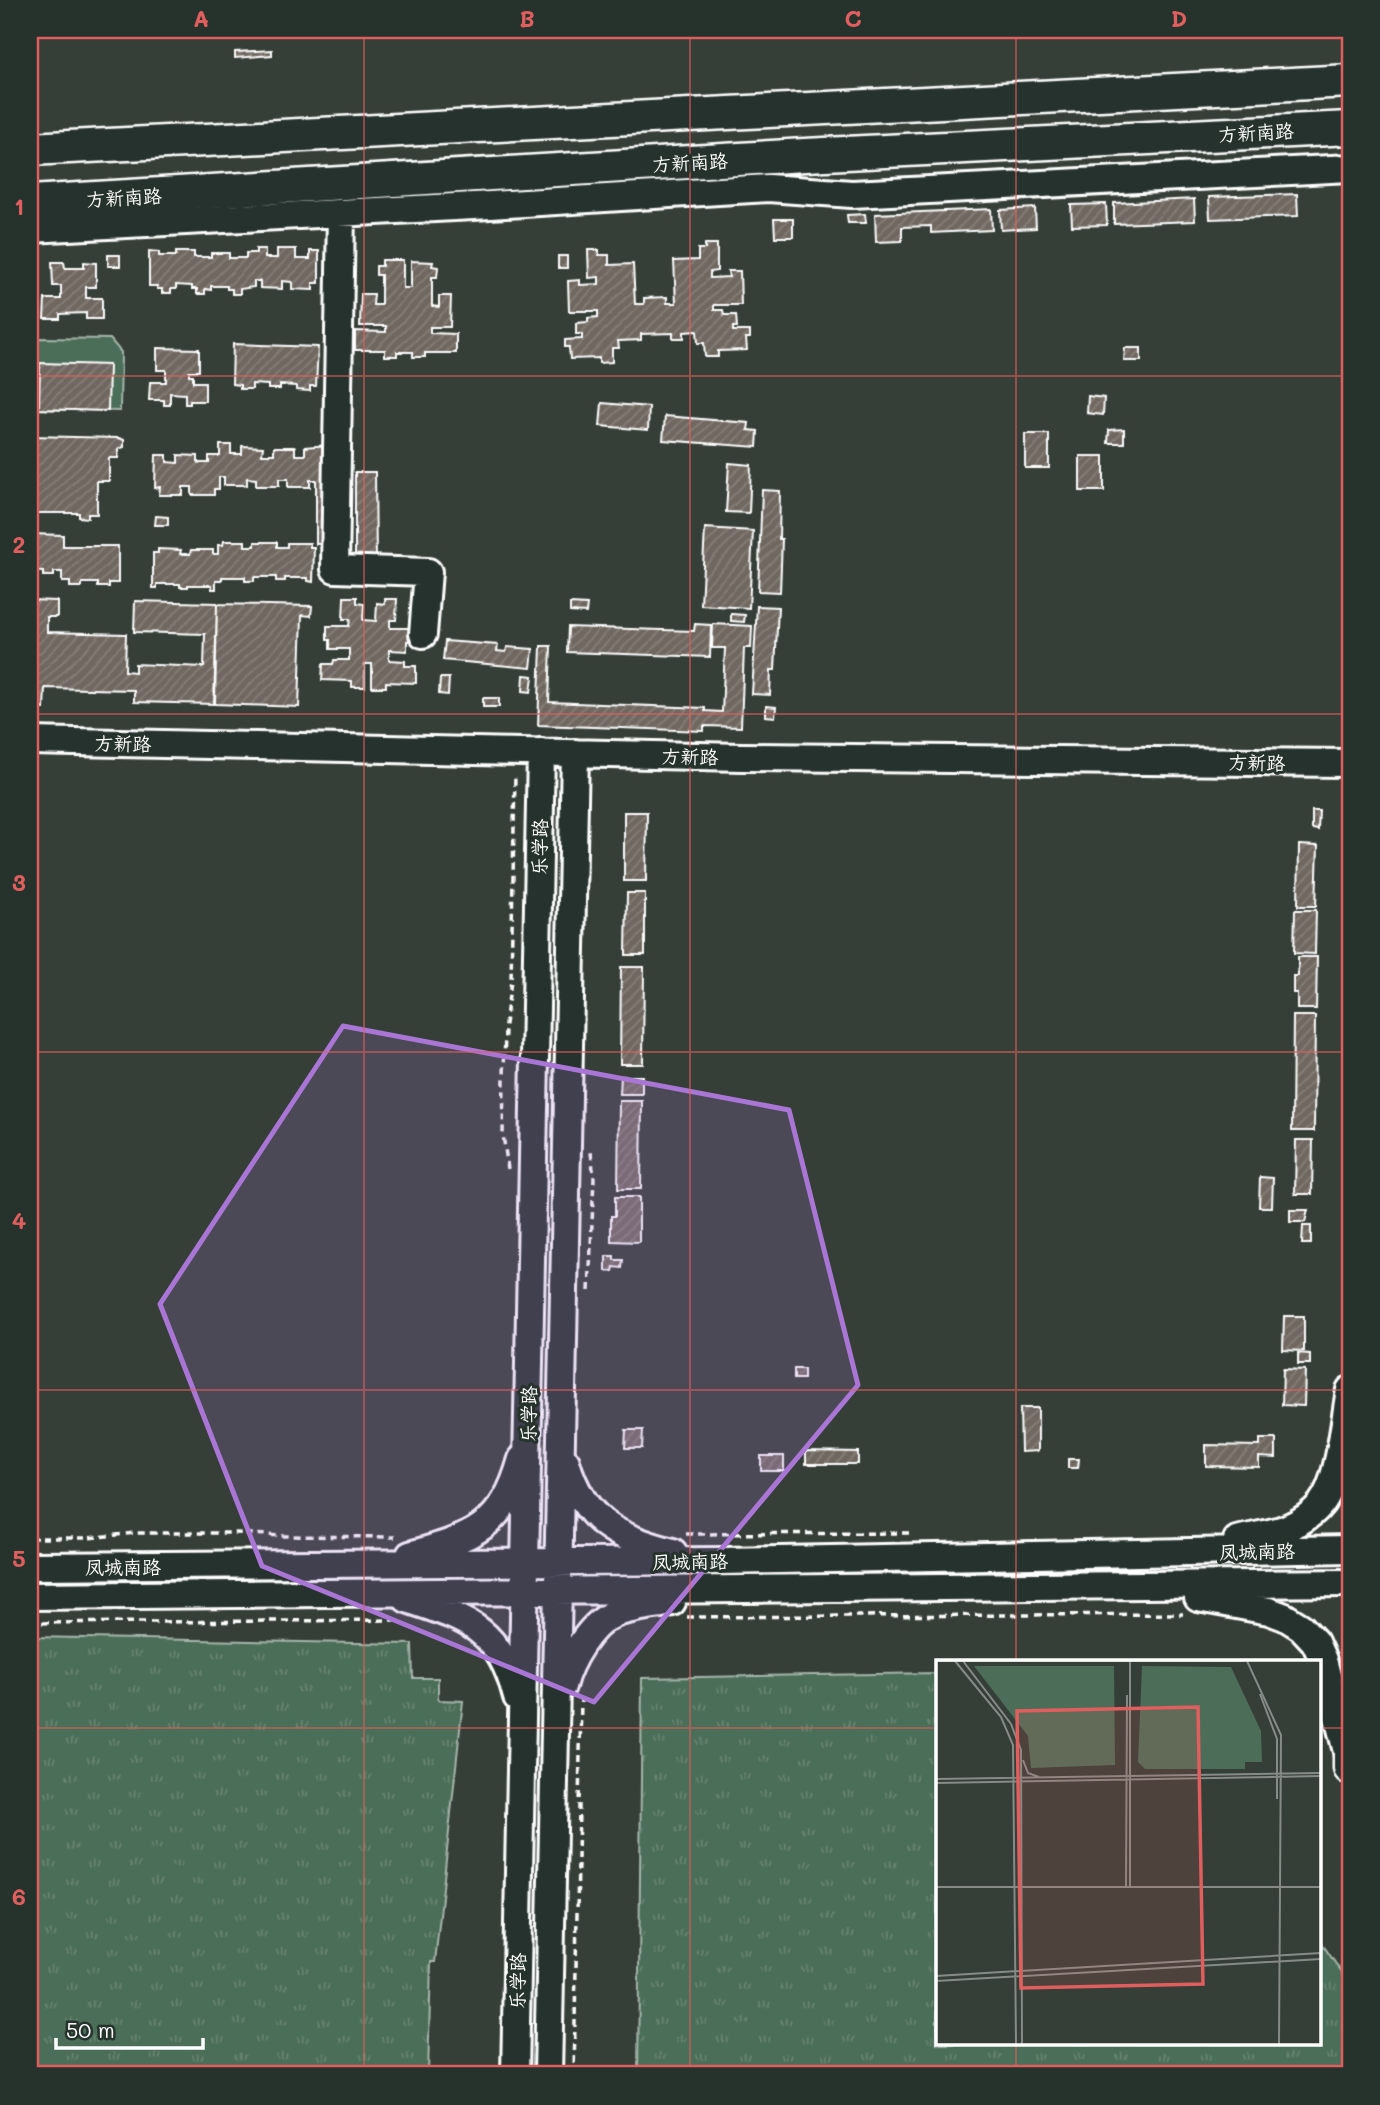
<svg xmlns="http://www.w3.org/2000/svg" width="1380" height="2105" font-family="Mali,'LXGW WenKai TC',sans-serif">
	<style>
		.grass { fill: url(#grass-tufts); stroke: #a6b6ac; stroke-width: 2 }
		.green { fill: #4c6e58; stroke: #a6b6ac; stroke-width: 2 }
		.building { fill: url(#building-hatch); stroke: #fff; stroke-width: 2 }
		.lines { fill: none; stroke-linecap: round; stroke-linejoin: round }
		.minor-casing { stroke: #fff; stroke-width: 32 }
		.major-casing { stroke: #fff; stroke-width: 37 }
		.path { stroke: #fff; stroke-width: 3.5; stroke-dasharray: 7 5; stroke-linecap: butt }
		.minor { stroke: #26332d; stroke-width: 26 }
		.major { stroke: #26332d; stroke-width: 32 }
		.marked { fill: #a976d5; fill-opacity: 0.2; stroke: #a976d5; stroke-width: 5; stroke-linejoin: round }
		.grid { fill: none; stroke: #e05e5e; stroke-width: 2; stroke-opacity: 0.55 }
		.labels { text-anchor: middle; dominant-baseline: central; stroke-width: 6; stroke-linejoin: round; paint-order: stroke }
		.street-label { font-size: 19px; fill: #fff; stroke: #26332d }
		.inset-road { fill: none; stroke: #868b87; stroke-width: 2 }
		.view { fill: #e05e5e; fill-opacity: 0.15; stroke: #e05e5e; stroke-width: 3.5 }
		.inset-edge { fill: none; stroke: #fff; stroke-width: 3.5 }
		.neatline { fill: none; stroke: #e05e5e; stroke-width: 2.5 }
		.grid-label { font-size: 23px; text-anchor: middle; font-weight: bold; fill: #e05e5e }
	</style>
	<defs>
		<pattern id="grass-tufts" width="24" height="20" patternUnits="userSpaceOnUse" patternTransform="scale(1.75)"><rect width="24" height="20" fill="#4c6e58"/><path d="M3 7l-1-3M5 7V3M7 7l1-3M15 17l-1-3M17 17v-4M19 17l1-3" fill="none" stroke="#678471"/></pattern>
		<pattern id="building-hatch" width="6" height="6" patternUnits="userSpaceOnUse" patternTransform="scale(1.75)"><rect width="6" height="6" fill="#706860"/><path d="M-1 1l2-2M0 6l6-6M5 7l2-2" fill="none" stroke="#857f78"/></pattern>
	</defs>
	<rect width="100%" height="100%" fill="#353e37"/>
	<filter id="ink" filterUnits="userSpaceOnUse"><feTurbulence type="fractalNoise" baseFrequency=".0143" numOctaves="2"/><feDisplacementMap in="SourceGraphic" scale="14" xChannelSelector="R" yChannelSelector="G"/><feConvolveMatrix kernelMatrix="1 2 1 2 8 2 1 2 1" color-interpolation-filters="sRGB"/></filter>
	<g filter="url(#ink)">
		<!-- grass -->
		<path class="grass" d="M30 1637 412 1644 413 1678H438V1700L463 1701 435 1962H431L428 2075H30Z
			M937 1673V2044H1319V1939L1350 1985V2075H638L642 1678Z"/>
		<!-- green -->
		<path class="green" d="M39 338 110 339 121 352 120 411 30 409 31 346Z"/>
		<!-- building -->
		<path class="building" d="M423 30H452L424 33Z
			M272 50V55L235 58V52Z
			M1297 194 1298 216 1210 219 1209 197Z
			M1194 199 1195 221 1114 224V203Z
			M1106 204 1107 225 1072 226 1071 205Z
			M1035 208 1036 228 1001 230 1000 210Z
			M991 209 992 230 931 233V226L902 227V241L876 242 875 214Z
			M865 214 866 223H848L847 215Z
			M774 219H793V237H775Z
			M705 244H717V271L710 272V278L729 277 728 271H740L741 305H714V310H723L724 315H736L737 327H733V331H750V338H746L747 350 718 351V357H705L704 343H698L697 331 684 332V338H673V333L641 334V340L618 341 619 348H612V362L599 363V358L570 359 569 347H565V340L582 339V334H576V323L588 322V318L598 317V311H569L568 281 580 280V285L599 284V277L589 278 588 250H599V255H609V265L633 264 635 304H644V298L667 297V303H676L674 261 698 260V249H705Z
			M256 249H265V258H277V249H296V259H310V251H319V283H313V290L292 289V282L282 281V289L260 288V281H254V287L240 289V294H232V289H227V286H211V290L205 289V294H197V289H192V286L176 285V289H171V293H162V289H157V286H149V251L159 252V256H176V252H194V257H211V253H229V258H246V253H256Z
			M108 255H120V266H108Z
			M558 256H567V268H558Z
			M382 260H403V288H411V261L433 262 432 266 438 267 437 277H432V306L439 307V296H451L450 327H430V333L456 334V353H425V357H413V352H397V356H385V350H355V331L386 332V326H360L361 294H374L373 305H381V275H376V266H382Z
			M52 262H64L65 268H84V262L96 263V287H86V298H102V319H86V313L60 314V319H44L45 299H61V286H53Z
			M233 344 318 347 316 386H310V391L296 390V386L280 385V389H268V385L252 384V389H240V385L232 384Z
			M157 348 199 349V371H189V375H193V382H205V401H190V404H185V394L170 393V405H164V400H149L150 382H166V370H157Z
			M1125 348H1141V361H1124Z
			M40 363 109 365 108 411 39 409Z
			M1088 396 1104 398 1103 415 1087 413Z
			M602 403 649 407 648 430 600 426Z
			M665 416 749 423 748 430 758 431 757 447 663 440Z
			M1124 429V443H1108L1109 430Z
			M1025 434H1049V468H1025Z
			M30 436 119 438 124 440V447L118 449V458H109V481H97V514H88V518L79 517V513H30Z
			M220 445H231V454H242V446L263 447 262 454H274V447H295V455H305V447L328 445 327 544H316V480H310V487H288V479H279V486H256V479L247 478V485H224V477H219V489H214V495H192V487H183V495H159L160 487 155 488 156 455H167V462L178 463V455L198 456V463H209V456H220Z
			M1080 456H1104V491H1080Z
			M729 463 751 465 749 513 726 512Z
			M355 472H375L376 561H355Z
			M762 490 780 491 779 539H782L780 592 758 591Z
			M156 516 168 517V525H155Z
			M705 528 753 531 749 608 701 605Z
			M30 534 63 535V546H118V583H109V587H98V583H82V587H70V582H62V572H54V576H43V572L30 571Z
			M224 541H245V546H255V542H277V547H287V543H310V547H314L313 582 308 581V578H285V581H276V577H254V581H245V577H222V580H216V589H212V585H188V587H180V584H157V588H153V553H158V549L181 550 180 554H190L191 550H213V554H218V545H223Z
			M344 597H357V603L364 604 363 620 376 621 377 603 385 604V599H397L396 620H390V628H413L412 641H407V651L389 650V660L405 661V666H416V683L386 682V687H372V664H365V687H352V681L322 680 323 664H333L334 660H349V649H330V640H327V626H349L350 619H343Z
			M30 600 57 601V617H47V632L126 634 125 671 135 672V664L204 667 205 634 134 632 135 601 217 603 214 704 134 702V690L45 688 44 709 30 708Z
			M217 604 312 606 311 616 302 615 299 707 215 704Z
			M570 604 587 605 586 613 570 612Z
			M757 606 778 607 775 670H771L770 695 752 694Z
			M731 614 745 615 744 622 731 621Z
			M695 624 711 625 710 657 567 652 568 627 694 631Z
			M713 624 752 626 751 648H744L741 727 704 726V731L538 725 541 646H551L549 702 705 708V711L722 712 725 648H712Z
			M445 641 498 645 497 651 506 652 507 647 533 649 531 668 443 660Z
			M524 675 533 676 531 692 523 691Z
			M440 678H449L448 695 439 694Z
			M483 698H499V707H483Z
			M766 706 776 707 775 717 766 716Z
			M1312 811H1319L1318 830 1312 829Z
			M624 812H647L646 881H624Z
			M1299 845 1318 846 1316 906H1298Z
			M627 893H645V955H626Z
			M1295 910H1316L1315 954 1294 953Z
			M1298 957H1317L1316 1009H1297V993H1293V976H1298Z
			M621 967H644L643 1064H620Z
			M1293 1016H1315L1314 1131H1292Z
			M621 1076H642V1094H620Z
			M619 1101H642L641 1189H618Z
			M1296 1140H1313L1312 1194H1295Z
			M1260 1177 1273 1178 1272 1207H1259Z
			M615 1197H639V1242L611 1241V1216H615Z
			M1290 1210H1308L1305 1222H1290Z
			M1303 1226H1311V1244H1302Z
			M606 1256H614V1260H623L622 1268 614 1267 613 1271H606Z
			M1284 1316H1304V1351L1283 1350Z
			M1298 1353 1310 1354V1364H1298Z
			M794 1369H804V1379H794Z
			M1283 1369 1305 1370 1304 1406 1282 1405Z
			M1020 1408H1038V1451L1021 1452Z
			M626 1430H643L642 1448H625Z
			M1260 1439H1276V1458L1259 1457V1467L1206 1466V1445L1260 1446Z
			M806 1451 858 1452V1464H806Z
			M761 1456H784V1471H761Z
			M1068 1459H1079L1078 1468H1068Z"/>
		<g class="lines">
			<defs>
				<path id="minor" d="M341 213 335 569 428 572 423 634
					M30 229 474 206 768 188 852 194 1350 168
					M30 741 742 757 1350 763
					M566 1462C583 1521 617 1538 673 1552
					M1237 1540C1257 1535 1281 1533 1299 1522 1309 1516 1321 1506 1326 1496 1340 1472 1345 1418 1350 1390
					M410 1555C473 1537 503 1528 522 1459
					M30 1566 723 1561 1350 1549
					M30 1596 1350 1583
					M1198 1598 1269 1611 1285 1617 1301 1627 1315 1642 1323 1660 1350 1763
					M407 1599C469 1620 499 1628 517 1697
					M562 1686C568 1662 589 1625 612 1615 630 1607 653 1606 672 1602
					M515 2075 541 752
					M548 2075 575 753"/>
				<path id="major" d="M30 149 1350 81
					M30 202 805 155 1350 128
					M1350 1750V1768"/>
			</defs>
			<!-- minor casing -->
			<use href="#minor" class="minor-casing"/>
			<!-- major casing -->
			<use href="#major" class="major-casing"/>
			<!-- path -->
			<path class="path" d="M508 1169 503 1135 505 1024 511 981 515 775
				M589 1291 594 1178 591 1152
				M686 1534 909 1533
				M30 1538H87L136 1533H236L282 1536 395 1537
				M687 1617 1183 1614
				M30 1623 399 1620
				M574 2075 581 1699"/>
			<!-- minor -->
			<use href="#minor" class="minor"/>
			<!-- major -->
			<use href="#major" class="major"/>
		</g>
	</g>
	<!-- marked area -->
	<path class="marked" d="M343 1026 789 1110 858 1385 594 1702 262 1566 160 1304Z"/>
	<!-- grid -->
	<path class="grid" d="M364 30V2075M690 30V2075M1016 30V1662M30 376H1350M30 714H1350M30 1052H1350M30 1390H1350M30 1728H937M1319 1728H1350M1016 2044V2075"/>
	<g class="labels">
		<!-- street labels -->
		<g class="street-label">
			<text transform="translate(1256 132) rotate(-3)">方新南路</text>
			<text transform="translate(690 162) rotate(-3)">方新南路</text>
			<text transform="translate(124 197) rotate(-3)">方新南路</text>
			<text transform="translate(123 743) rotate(1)">方新路</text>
			<text transform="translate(690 756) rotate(1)">方新路</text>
			<text transform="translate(1257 762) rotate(1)">方新路</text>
			<text transform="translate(539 847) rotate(-89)">乐学路</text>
			<text transform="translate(528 1414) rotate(-89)">乐学路</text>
			<text transform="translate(1257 1551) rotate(-1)">凤城南路</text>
			<text transform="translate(690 1561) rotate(-1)">凤城南路</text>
			<text x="123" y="1566">凤城南路</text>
			<text transform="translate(517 1981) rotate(-89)">乐学路</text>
		</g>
	</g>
	<!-- overview -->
	<g transform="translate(936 1660)">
		<rect width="385" height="385" fill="#353e37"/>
		<path d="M38 6H178L179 105 95 108 92 76ZM206 6 295 7 325 71 326 102H309V109H209L202 102Z" fill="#4c6e58"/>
		<path d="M250 38 295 40 301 47 250 43Z" fill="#4c6e58"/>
		<path class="inset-road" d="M0 1H308M19 1 65 57 77 85 80 384M27 1 75 64 85 90 86 384M194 1V227M311 1 345 75 343 384M324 34 341 79V139M87 100 92 113 103 117M0 119 385 113M0 123 385 116M0 227H385M190 227 191 35M0 316 385 293M0 321 385 299"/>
		<path class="view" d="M262 47 267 324 85 328 81 51Z"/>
		<rect width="385" height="385" class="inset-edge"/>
	</g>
	<!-- margin -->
	<rect width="1380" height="2105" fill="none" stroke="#26332d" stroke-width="77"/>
	<!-- scale -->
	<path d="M56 2038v10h147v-10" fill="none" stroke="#ffffff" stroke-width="3.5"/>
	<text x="66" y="2038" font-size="21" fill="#ffffff" stroke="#26332d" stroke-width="5" paint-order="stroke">50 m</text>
	<rect x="38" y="38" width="1304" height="2028" class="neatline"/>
	<g class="grid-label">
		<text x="201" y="27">A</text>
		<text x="527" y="27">B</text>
		<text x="853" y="27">C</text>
		<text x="1179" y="27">D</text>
		<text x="19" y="215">1</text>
		<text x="19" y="553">2</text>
		<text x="19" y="891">3</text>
		<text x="19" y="1229">4</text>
		<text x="19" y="1567">5</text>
		<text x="19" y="1905">6</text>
	</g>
</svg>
